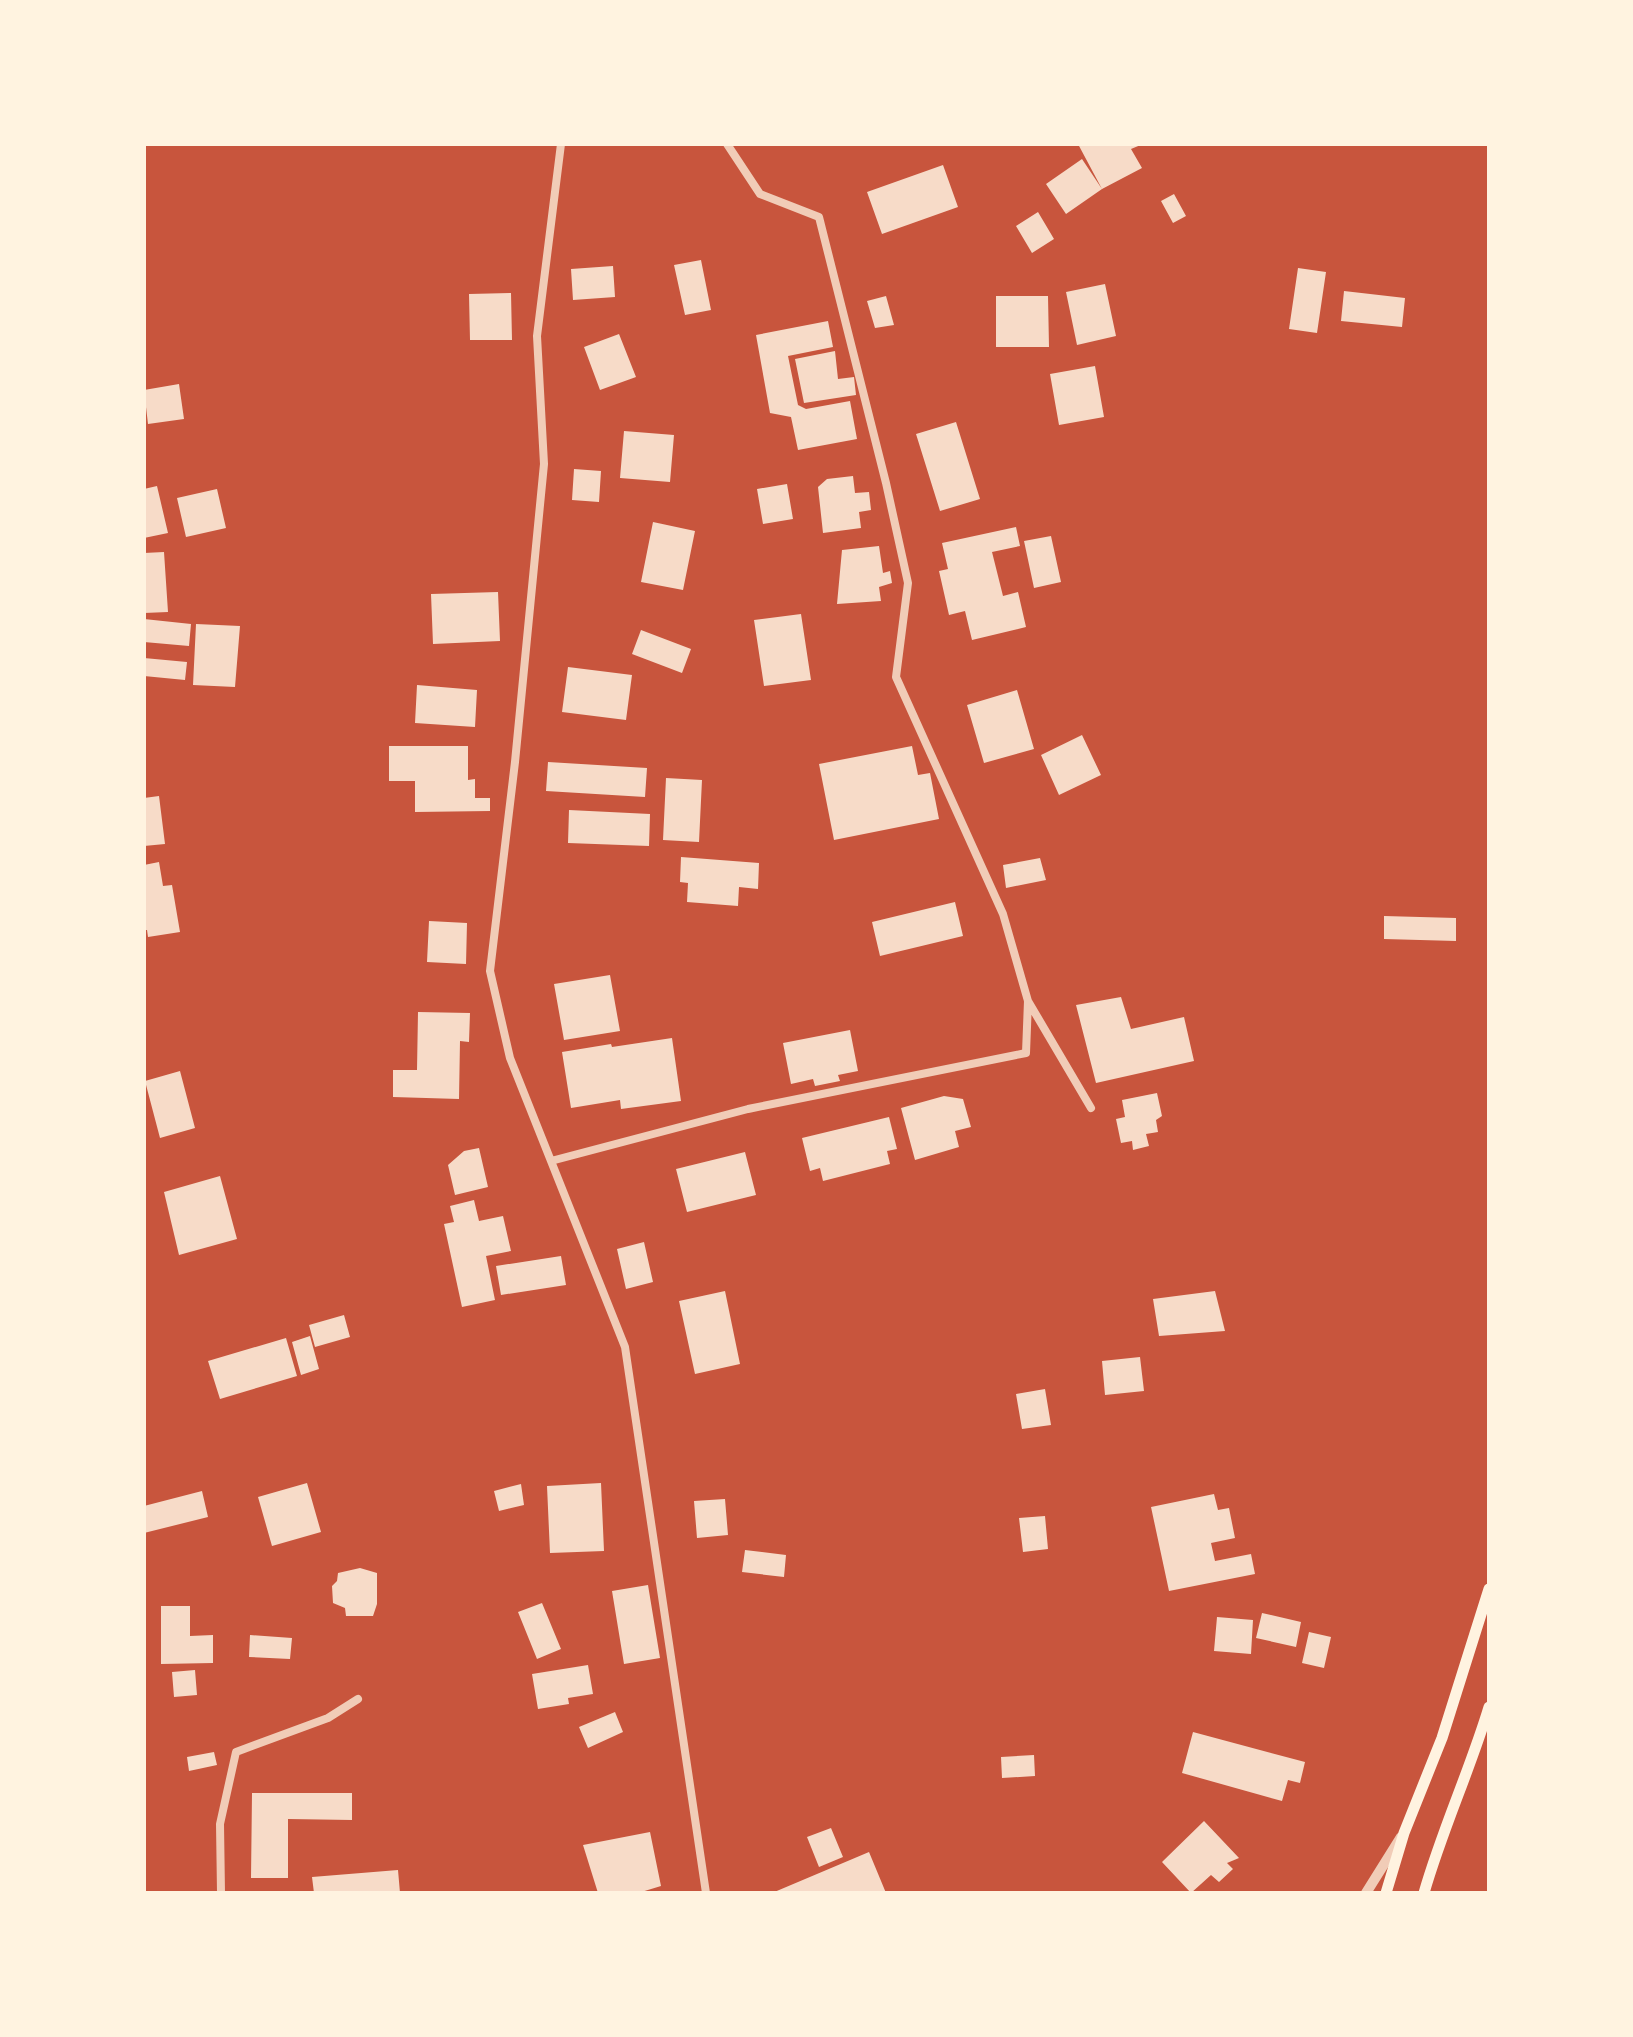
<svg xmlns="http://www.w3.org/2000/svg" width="1633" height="2037" font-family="'Space Grotesk',sans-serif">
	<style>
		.building { fill: #f7dbc8 }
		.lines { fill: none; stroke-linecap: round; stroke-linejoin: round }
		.minor { stroke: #f1ccb7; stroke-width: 8 }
		.tertiary { stroke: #f1ccb7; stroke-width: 10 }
		.secondary { stroke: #fff3e0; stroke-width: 11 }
	</style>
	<rect width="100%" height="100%" fill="#c8553d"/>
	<!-- building -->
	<path class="building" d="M1078 144H1143L1131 149 1142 168 1102 189Z
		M1082 159 1102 189 1066 214 1046 184Z
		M943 165 958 207 882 234 867 192Z
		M1174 194 1186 216 1173 223 1161 201Z
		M1038 212 1054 239 1032 253 1016 226Z
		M701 260 711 310 685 315 674 265Z
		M613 266 615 297 573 300 571 269Z
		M1298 268 1326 272 1317 333 1289 329Z
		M1105 284 1116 336 1077 345 1066 292Z
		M1344 291 1405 298 1402 327 1341 321Z
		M511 293 512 340H470L469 294Z
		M886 296 894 325 875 328 867 301Z
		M996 296H1048L1049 347H996Z
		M828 321 833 347 788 356 798 405 806 409 850 401 857 439 798 450 791 417 770 413 756 335Z
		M619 334 636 377 600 390 584 347Z
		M835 351 838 379 854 377 856 395 804 403 795 359Z
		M1095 366 1104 417 1059 425 1050 374Z
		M179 384 184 419 148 424 144 390Z
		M956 422 980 499 940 511 916 434Z
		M624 431 674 435 670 482 620 478Z
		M574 469 601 471 599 502 572 500Z
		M853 476 855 493 869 492 871 510 859 512 861 528 823 533 818 487 827 479Z
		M787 484 793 519 763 524 757 489Z
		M157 486 168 533 144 538V489Z
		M217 489 226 528 186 537 177 498Z
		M653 522 695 531 683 590 641 582Z
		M1016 527 1020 546 992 552 1003 596 1018 592 1026 627 972 640 965 611 949 615 939 571 948 569 942 543Z
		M1051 536 1061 582 1034 588 1024 541Z
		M879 546 883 573 890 571 892 583 879 587 881 601 837 604 842 550Z
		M164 552 168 612 144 613V553Z
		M498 592 500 641 433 644 431 594Z
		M801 614 811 680 764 686 754 620Z
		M144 619 191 624 189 646 144 642Z
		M196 624 240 626 235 687 193 685Z
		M641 630 691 649 682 673 632 654Z
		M144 658 187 662 185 680 144 676Z
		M568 667 632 675 626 720 562 712Z
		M417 685 477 690 475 727 415 723Z
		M1017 690 1034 749 984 763 967 705Z
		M1082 735 1101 775 1059 795 1041 755Z
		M389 746H468V780L475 779V798H490V811L415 812V781H389Z
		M912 746 918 775 930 773 939 819 834 840 819 764Z
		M548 762 647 768 645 797 546 791Z
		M666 778 702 780 699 842 663 840Z
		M159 796 165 844 144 846V798Z
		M569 810 650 814 649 846 568 843Z
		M681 857 759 863 758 889 739 887 738 906 687 902 688 883 680 882Z
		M1040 858 1046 880 1006 888 1003 865Z
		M159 862 163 886 172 885 180 932 148 937 147 930H144V865Z
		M955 902 963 936 880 956 872 922Z
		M1384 916 1456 918V941L1384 939Z
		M429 921 467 923 466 964 427 962Z
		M610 975 620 1031 564 1040 554 984Z
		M1121 997 1131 1029 1184 1017 1194 1061 1096 1083 1076 1005Z
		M418 1012 470 1013 469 1042 460 1041 459 1099 393 1097V1070H417Z
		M850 1030 858 1071 838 1075 840 1081 815 1086 813 1079 791 1084 783 1043Z
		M672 1038 681 1101 621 1109 620 1100 571 1108 562 1052 611 1044 612 1047Z
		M180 1071 195 1128 160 1138 145 1081Z
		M1157 1093 1162 1116 1156 1120 1158 1132 1146 1134 1149 1146 1133 1150 1132 1141 1121 1143 1116 1119 1125 1117 1122 1100Z
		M944 1096 963 1099 971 1127 955 1131 959 1147 915 1160 901 1108Z
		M889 1117 897 1149 887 1151 890 1164 823 1181 820 1168 810 1171 802 1138Z
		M479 1148 488 1187 455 1195 448 1165 464 1151Z
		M745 1152 756 1195 687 1212 676 1169Z
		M220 1176 237 1239 179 1255 164 1192Z
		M474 1200 479 1221 503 1216 511 1251 486 1256 495 1300 462 1307 444 1224 454 1222 450 1206Z
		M644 1242 653 1282 626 1289 617 1249Z
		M561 1256 566 1285 501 1295 496 1266Z
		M725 1291 740 1364 695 1374 679 1301Z
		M1215 1291 1225 1331 1159 1336 1153 1299Z
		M344 1315 350 1337 315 1347 309 1325Z
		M310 1336 319 1369 301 1375 292 1342Z
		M286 1338 297 1376 220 1399 208 1361Z
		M1140 1357 1144 1391 1105 1395 1102 1361Z
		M1045 1389 1051 1425 1022 1429 1016 1394Z
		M307 1483 321 1532 272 1546 258 1497Z
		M601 1483 604 1551 550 1553 547 1486Z
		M521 1484 524 1505 499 1511 494 1491Z
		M202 1491 208 1517 144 1533V1506Z
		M1214 1494 1218 1510 1229 1508 1235 1538 1211 1543 1215 1561 1251 1554 1255 1574 1169 1591 1151 1507Z
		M725 1499 728 1535 697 1538 694 1501Z
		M1045 1516 1048 1549 1023 1552 1019 1518Z
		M745 1550 786 1555 784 1577 742 1572Z
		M360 1568 377 1573V1604L373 1616H346L345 1608 333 1603 332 1586 337 1581 338 1573Z
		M648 1585 660 1658 624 1664 612 1591Z
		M542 1603 561 1649 537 1659 518 1612Z
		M161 1606H190V1636L213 1635V1663L161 1664Z
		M1262 1613 1301 1622 1296 1647 1256 1638Z
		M1217 1617 1253 1620 1251 1654 1214 1651Z
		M1309 1632 1331 1637 1324 1668 1302 1663Z
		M250 1635 292 1638 290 1659 249 1657Z
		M588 1665 593 1694 568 1698 569 1704 538 1709 532 1674Z
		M195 1670 197 1695 174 1697 172 1672Z
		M615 1712 623 1732 588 1748 579 1727Z
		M1193 1732 1305 1762 1300 1783 1288 1780 1282 1801 1182 1773Z
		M214 1752 217 1765 189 1771 187 1757Z
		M1034 1755 1035 1776 1002 1778 1001 1757Z
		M252 1793H352V1820L288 1819V1878H251Z
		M1204 1821 1239 1858 1227 1863 1233 1869 1219 1882 1211 1875 1191 1893 1162 1862Z
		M831 1828 843 1857 819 1867 807 1837Z
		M650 1832 661 1886 638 1893H598L583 1845Z
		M869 1852 886 1893H772Z
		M398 1870 400 1893H314L312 1877Z"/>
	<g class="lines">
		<!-- minor -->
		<path class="minor" d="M561 144 537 336 544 464 515 762 490 971 510 1058 625 1347 706 1893
			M1028 1001 1091 1108
			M551 1161 748 1109 1026 1053 1028 1001 1003 914 896 677 908 583 886 483 819 217 760 194 727 144
			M221 1893 220 1824 236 1752 328 1718 358 1699"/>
		<!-- tertiary -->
		<path class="tertiary" d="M1366 1893 1401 1837"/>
		<!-- secondary -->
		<path class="secondary" d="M1386 1893 1404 1833 1442 1738 1489 1589
			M1424 1893C1442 1830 1470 1770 1489 1707"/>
	</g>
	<!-- border -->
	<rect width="1633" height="2037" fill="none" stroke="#fff3e0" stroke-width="292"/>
</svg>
